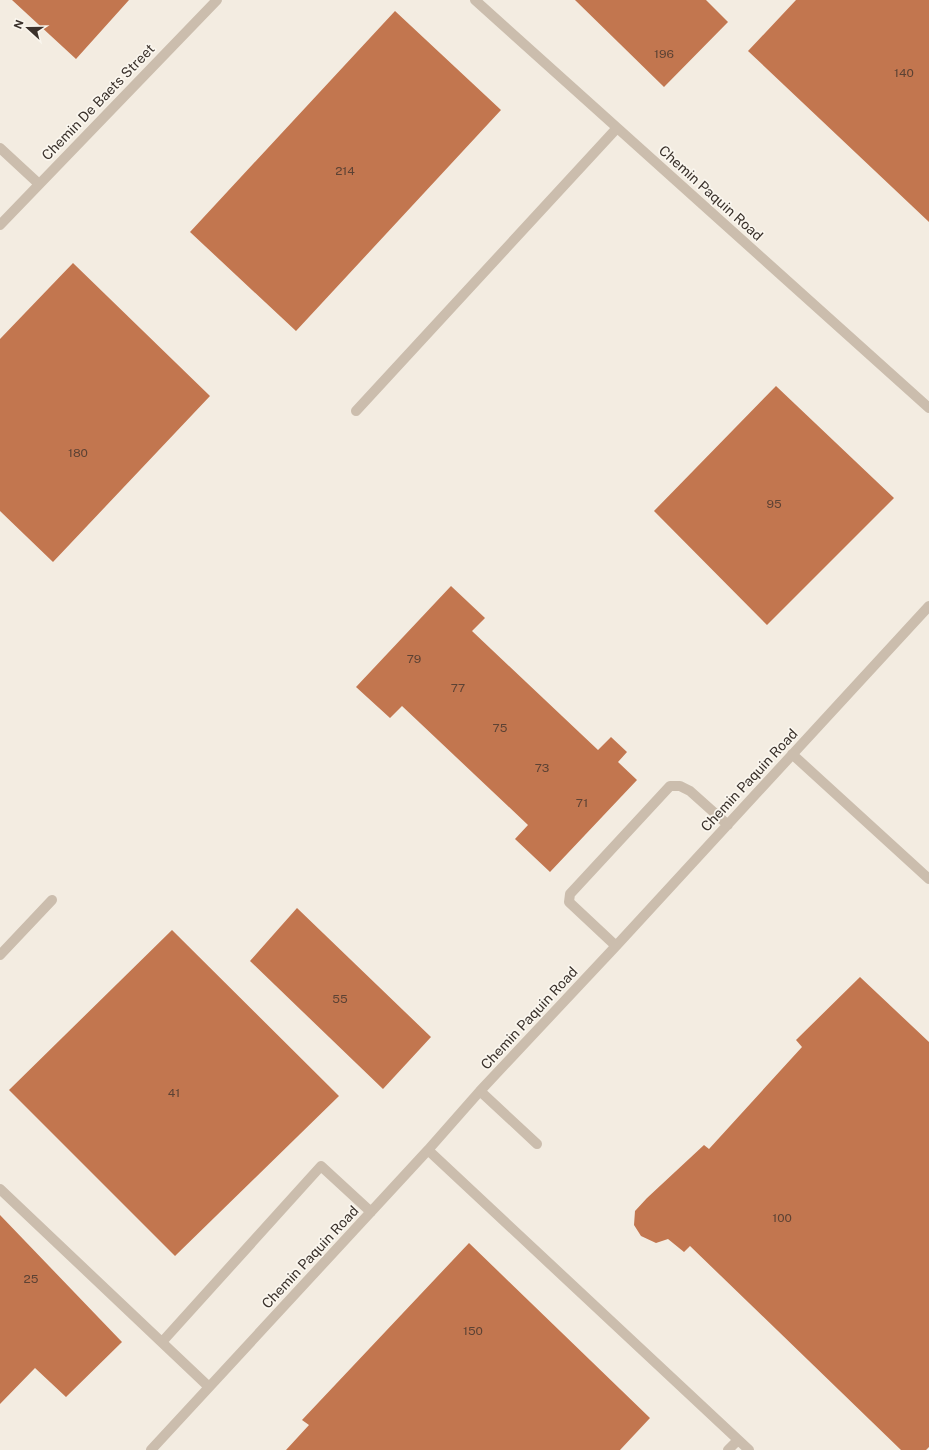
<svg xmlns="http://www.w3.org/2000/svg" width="929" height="1450" font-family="'Public Sans',sans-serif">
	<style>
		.building { fill: #c2764f }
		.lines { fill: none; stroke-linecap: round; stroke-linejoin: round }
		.minor { stroke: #cbbdad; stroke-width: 10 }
		.labels { text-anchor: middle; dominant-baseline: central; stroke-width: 3.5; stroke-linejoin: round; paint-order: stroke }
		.number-label { font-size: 12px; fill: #5c4234 }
		.street-label { font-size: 14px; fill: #3a312b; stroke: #faf6ee }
	</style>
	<rect width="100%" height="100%" fill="#f3ece1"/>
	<!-- building -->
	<path class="building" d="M12 0H129L76 59Z
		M575 0H706L728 22 664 87Z
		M796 0H929V222L748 51Z
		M395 11 501 110 296 331 190 232Z
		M73 263 210 396 53 562 0 511V339Z
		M776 386 894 498 767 625 654 511Z
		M451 586 485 618 472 631 598 750 611 737 627 752 618 762 637 780 550 872 515 839 528 825 402 706 390 718 356 687Z
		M297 908 431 1037 383 1089 250 961Z
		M172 930 339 1096 175 1256 9 1090Z
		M860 977 929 1042V1447L926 1450H901L690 1246 684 1252 668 1239 656 1243 641 1236 634 1225 635 1211 647 1198 704 1145 709 1149 802 1047 796 1040Z
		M0 1215 122 1342 66 1397 35 1368 0 1404Z
		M469 1243 650 1418 620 1450H286L309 1425 302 1420Z"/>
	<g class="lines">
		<!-- minor -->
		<path class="minor" d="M475 0 929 408
			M0 148 39 184
			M0 225 217 0
			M356 411 617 128
			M792 754 929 879
			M616 946 569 902 570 894 670 786H680L690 791 728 825
			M0 955 52 900
			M480 1091 537 1144
			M428 1150 749 1450
			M0 1189 209 1387
			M162 1342 321 1166 371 1212
			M151 1450 428 1150 480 1091 616 946 929 606
			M728 1450 738 1440"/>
	</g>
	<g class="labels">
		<!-- number labels -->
		<g class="number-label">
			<text x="664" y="54">196</text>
			<text x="904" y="73">140</text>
			<text x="345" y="171">214</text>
			<text x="78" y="453">180</text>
			<text x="774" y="504">95</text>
			<text x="414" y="659">79</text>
			<text x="458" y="688">77</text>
			<text x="500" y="728">75</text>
			<text x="542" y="768">73</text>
			<text x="582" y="803">71</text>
			<text x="340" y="999">55</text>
			<text x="174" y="1093">41</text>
			<text x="782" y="1218">100</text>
			<text x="31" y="1279">25</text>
			<text x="473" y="1331">150</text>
		</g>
		<!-- street labels -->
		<g class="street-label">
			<text transform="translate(98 102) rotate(-46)">Chemin De Baets Street</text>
			<text transform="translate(711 193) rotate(42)">Chemin Paquin Road</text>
			<text transform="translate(749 780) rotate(-47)">Chemin Paquin Road</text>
			<text transform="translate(529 1018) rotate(-47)">Chemin Paquin Road</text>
			<text transform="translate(310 1257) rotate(-47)">Chemin Paquin Road</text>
		</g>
	</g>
	<!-- north arrow -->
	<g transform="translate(28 28) rotate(291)" stroke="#faf6ee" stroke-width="3" paint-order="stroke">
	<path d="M0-3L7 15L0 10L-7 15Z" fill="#3a312b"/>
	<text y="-6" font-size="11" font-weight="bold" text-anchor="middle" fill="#3a312b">N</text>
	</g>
</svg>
